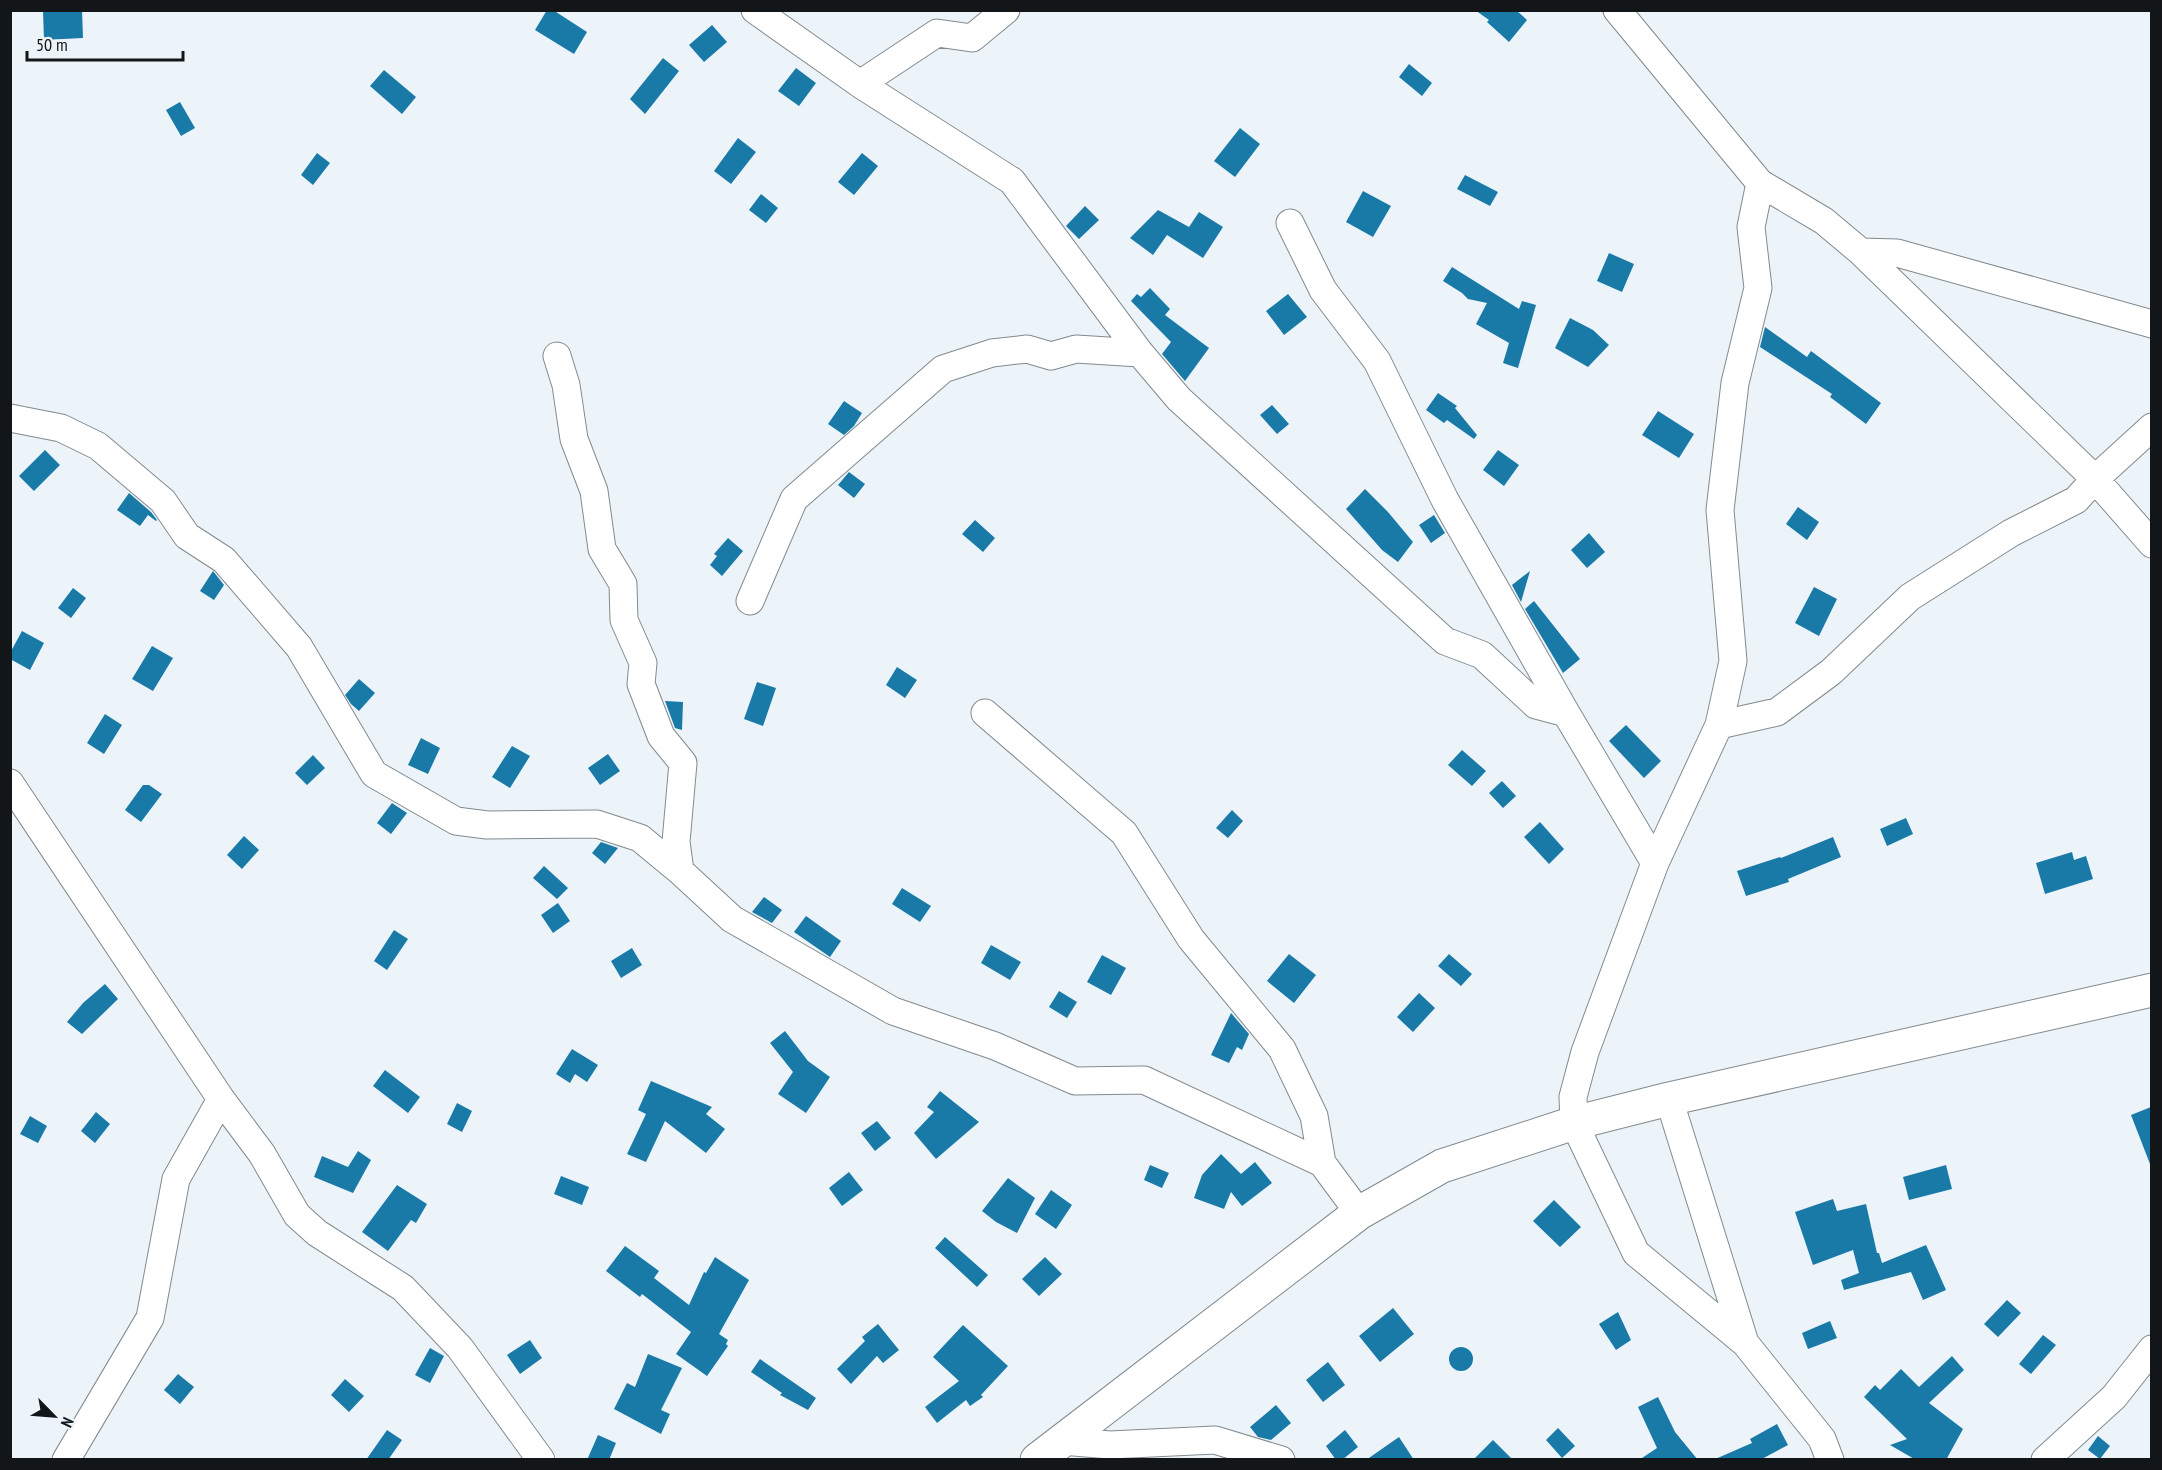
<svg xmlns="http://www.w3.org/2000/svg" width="2162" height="1470" font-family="'PT Sans Narrow',sans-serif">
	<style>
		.building { fill: #197aa8 }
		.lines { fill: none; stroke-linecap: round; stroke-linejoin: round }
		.minor-casing { stroke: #828a8e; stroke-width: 29 }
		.major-casing { stroke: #828a8e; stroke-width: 35 }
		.minor { stroke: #fff; stroke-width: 27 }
		.major { stroke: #fff; stroke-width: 33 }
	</style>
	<rect width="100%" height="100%" fill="#ecf4fa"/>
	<!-- building -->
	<path class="building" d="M82 10 83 38 44 40 43 11Z
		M547 10H553L587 32 574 54 535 30Z
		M1475 10H1516L1527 20 1509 42 1487 22 1489 20Z
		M712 25 727 42 704 62 689 45Z
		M663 58 679 71 645 114 630 99Z
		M1409 64 1432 83 1422 96 1399 77Z
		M796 68 816 83 799 106 778 91Z
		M384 70 416 97 402 114 370 86Z
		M180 102 195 128 181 136 166 110Z
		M1240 128 1260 144 1235 177 1214 161Z
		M738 138 756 152 731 184 714 171Z
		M317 153 330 163 313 185 301 175Z
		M862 153 878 166 854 195 838 182Z
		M1465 175 1498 192 1490 206 1457 189Z
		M1363 191 1391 206 1373 237 1346 222Z
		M761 194 778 208 766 223 749 210Z
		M1085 206 1099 220 1079 239 1066 226Z
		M1158 210 1189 227 1199 212 1223 227 1203 258 1167 235 1153 255 1130 238Z
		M1609 253 1634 264 1622 292 1597 281Z
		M1452 267 1519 309 1522 301 1536 305 1518 368 1503 363 1509 343 1476 324 1487 303 1468 299 1462 293 1443 281Z
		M1150 288 1170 309 1165 315 1209 348 1185 381 1162 354 1171 342 1131 301 1137 294 1141 297Z
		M1288 294 1307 317 1284 335 1266 311Z
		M1570 318 1593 330 1609 345 1588 367 1555 348Z
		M1765 327 1807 357 1811 351 1881 403 1866 424 1830 397 1832 394 1760 347Z
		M1438 393 1457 406 1455 408 1477 435 1474 439 1447 420 1444 423 1426 410Z
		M844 401 862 413 854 426 844 435 828 424Z
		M1272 405 1289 424 1277 434 1260 415Z
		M1658 411 1694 434 1679 458 1642 435Z
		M45 450 60 465 34 491 19 476Z
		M1498 450 1519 465 1504 486 1483 470Z
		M849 472 865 484 854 498 838 485Z
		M1365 489 1388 512 1413 542 1398 562 1382 550 1346 509Z
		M129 493 151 512 157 520 156 521 148 515 140 526 117 510Z
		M1798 507 1819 522 1807 540 1786 524Z
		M1434 515 1445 533 1431 543 1419 525Z
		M975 520 995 538 983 552 962 534Z
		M1589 533 1605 552 1587 568 1571 550Z
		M728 538 743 551 722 576 710 565 717 556 714 554Z
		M213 571 224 585 214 600 200 591Z
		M1530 571 1521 602 1512 585Z
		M1814 587 1837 599 1819 636 1795 623Z
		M73 588 86 598 71 618 58 608Z
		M1534 601 1580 659 1563 673 1525 609Z
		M22 631 44 643 30 670 10 659V653Z
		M152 646 173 658 153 691 132 679Z
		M897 667 917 680 905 698 886 685Z
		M359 679 375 693 359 711 351 704 345 695Z
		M757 682 776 688 763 726 744 719Z
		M665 701 683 702 682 730 675 728Z
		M105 714 122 725 104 754 87 743Z
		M1626 725 1661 761 1644 778 1609 741Z
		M421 738 440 748 428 774 408 765Z
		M512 746 530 756 510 788 492 777Z
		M1462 750 1486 771 1472 786 1448 765Z
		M608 754 620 771 600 785 588 768Z
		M313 755 325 768 307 785 295 773Z
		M1502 781 1516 796 1503 808 1489 793Z
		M143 785H149L162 794 141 822 125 810Z
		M392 803 407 813 391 834 377 823Z
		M1232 810 1243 821 1228 838 1216 828Z
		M1906 818 1913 834 1887 846 1880 829Z
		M1540 822 1564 849 1549 864 1524 837Z
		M244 836 259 850 242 869 227 855Z
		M1833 837 1841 857 1788 879 1789 882 1746 896 1737 871 1780 857 1781 858Z
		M601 842 618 848 605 864 592 853Z
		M2072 852 2074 860 2086 856 2093 879 2045 894 2036 863Z
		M544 866 568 888 557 899 533 878Z
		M902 888 931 906 920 922 892 904Z
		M764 897 782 910 772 923 752 912Z
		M558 903 570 921 553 933 541 915Z
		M806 916 841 941 830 957 794 932Z
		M394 930 408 939 387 970 374 961Z
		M991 945 1021 962 1010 980 981 963Z
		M632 948 642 965 621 978 611 961Z
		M1289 954 1316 975 1294 1003 1267 981Z
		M1449 954 1472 974 1461 986 1438 966Z
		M1102 955 1126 968 1111 995 1087 982Z
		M105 984 118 999 82 1034 67 1022 83 1003Z
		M1059 991 1077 1002 1067 1018 1049 1007Z
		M1419 993 1435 1008 1413 1032 1397 1017Z
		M1231 1013 1249 1034 1242 1050 1237 1047 1229 1063 1211 1055Z
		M785 1031 808 1061 830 1077 806 1113 778 1094 793 1072 770 1043Z
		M572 1049 598 1065 587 1082 575 1074 570 1083 556 1074Z
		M385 1070 420 1097 408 1113 373 1086Z
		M651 1081 712 1107 706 1114 725 1129 706 1153 665 1121 646 1162 627 1154 646 1114 638 1110Z
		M940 1091 979 1122 936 1159 914 1133 934 1112 927 1107Z
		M457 1103 472 1111 462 1132 447 1124Z
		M2151 1107V1164H2150L2131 1115Z
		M96 1112 110 1124 95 1143 81 1131Z
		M30 1116 47 1126 38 1143 20 1134Z
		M877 1121 891 1138 875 1151 861 1133Z
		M358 1151 371 1160 353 1193 314 1177 322 1156 348 1167Z
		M1221 1154 1241 1174 1255 1162 1272 1183 1242 1206 1231 1192 1224 1209 1194 1198 1202 1175Z
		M1150 1165 1169 1173 1162 1188 1144 1180Z
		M1946 1165 1952 1189 1909 1200 1903 1177Z
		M849 1172 863 1190 842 1206 829 1188Z
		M561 1176 589 1187 582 1205 554 1194Z
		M1008 1178 1035 1198 1017 1233 996 1222 982 1211Z
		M397 1185 427 1204 416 1223 411 1220 388 1251 362 1232Z
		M1051 1190 1072 1205 1056 1229 1035 1214Z
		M1833 1199 1837 1211 1866 1204 1877 1253H1879L1882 1263 1926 1245 1946 1290 1923 1300 1911 1272 1844 1290 1841 1280 1859 1273 1853 1250 1813 1265 1795 1212Z
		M1554 1200 1581 1227 1560 1247 1533 1221Z
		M945 1237 988 1275 977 1287 935 1248Z
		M625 1246 659 1271 654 1278 689 1305 704 1272 706 1273 715 1257 749 1280 719 1334 728 1340 726 1344 728 1346 707 1376 676 1354 691 1332 642 1294 640 1297 606 1271Z
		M1045 1257 1062 1274 1039 1296 1022 1279Z
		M2007 1300 2021 1313 1998 1337 1984 1324Z
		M1393 1308 1414 1334 1380 1362 1359 1336Z
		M1618 1312 1631 1340 1616 1350 1599 1324Z
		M1830 1321 1837 1338 1808 1349 1802 1333Z
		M878 1324 899 1350 883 1363 877 1356 851 1384 837 1369 865 1341 862 1337Z
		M963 1325 1008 1366 981 1395 983 1397 970 1406 966 1400 937 1423 925 1407 959 1381 933 1357Z
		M2043 1335 2056 1345 2031 1374 2019 1364Z
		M530 1340 542 1358 520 1374 507 1355Z
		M1449 1359a12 12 0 1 1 24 0a12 12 0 1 1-24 0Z
		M430 1348 444 1356 430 1383 415 1375Z
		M648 1354 682 1368 661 1410 670 1414 661 1434 614 1409 627 1383 635 1387Z
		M1952 1356 1964 1370 1929 1403 1963 1429 1946 1460H1916L1890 1445 1907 1439 1864 1397 1875 1385 1880 1390 1901 1369 1919 1387Z
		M760 1359 816 1398 808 1410 780 1395 782 1393 751 1372Z
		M1328 1362 1345 1385 1323 1402 1306 1380Z
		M178 1374 194 1387 180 1404 164 1390Z
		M345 1379 364 1396 349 1412 331 1395Z
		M1658 1397 1675 1432 1698 1460H1639L1657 1448 1638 1407Z
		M1276 1405 1291 1423 1271 1440 1258 1437 1250 1427Z
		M1777 1424 1788 1445 1760 1460H1713L1752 1443 1750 1439Z
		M1558 1428 1575 1446 1562 1458 1546 1440Z
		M387 1430 402 1440 388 1460H366Z
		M1345 1430 1358 1447 1342 1460H1336L1326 1446Z
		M598 1435 616 1443 609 1460H587Z
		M2098 1436 2110 1446 2100 1459 2088 1450Z
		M1399 1437 1414 1460H1366Z
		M1493 1440 1513 1460H1473Z"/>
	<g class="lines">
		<defs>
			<path id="minor" d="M755 10 860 84 1012 181 1140 353 1179 399 1445 641 1482 655 1536 705 1566 713
				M1617 10 1760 183 1824 221 1861 252 2095 479 2152 544
				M860 84 937 33 972 38 1006 10
				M1760 183 1751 227 1758 288 1735 383 1720 510 1733 661 1719 725 1655 863 1585 1052 1573 1097 1574 1123 1636 1253 1745 1343 1822 1439 1830 1460
				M1290 223 1323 290 1377 361 1445 500 1566 713 1655 863
				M1861 252 1897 253 2152 324
				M557 356 566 385 574 439 594 491 602 549 623 584 624 620 643 663 641 684 661 736 683 763 676 842 680 871
				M10 418 61 428 98 446 163 501 187 536 224 560 299 647 374 774 456 821 487 825 597 824 640 838 680 871 732 919 893 1011 995 1046 1075 1081 1144 1080 1322 1163 1359 1213
				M750 601 794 499 943 369 992 353 1027 349 1051 356 1076 349 1140 353
				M985 713 1124 833 1191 939 1282 1049 1314 1116 1322 1163
				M1719 725 1777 712 1831 672 1910 597 2011 533 2076 500 2095 479 2152 427
				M10 783 221 1099 262 1154 297 1215 317 1233 403 1288 460 1348 541 1460
				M1669 1099 1745 1343
				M1062 1441 1110 1445 1215 1440 1281 1460
				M66 1460 150 1318 176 1179 221 1099
				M2045 1460 2114 1397 2152 1349"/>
			<path id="major" d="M1037 1460 1359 1213 1442 1166 1574 1123 1669 1099 2152 990"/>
		</defs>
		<!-- minor casing -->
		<use href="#minor" class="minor-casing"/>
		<!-- major casing -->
		<use href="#major" class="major-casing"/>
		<!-- minor -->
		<use href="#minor" class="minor"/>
		<!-- major -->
		<use href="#major" class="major"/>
	</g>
	<!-- border -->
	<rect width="2162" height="1470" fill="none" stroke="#131618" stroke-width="24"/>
	<!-- north arrow -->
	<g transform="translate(54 1416) rotate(115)" stroke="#ecf4fa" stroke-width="4.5" paint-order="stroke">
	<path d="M0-4.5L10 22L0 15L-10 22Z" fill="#131618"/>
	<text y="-9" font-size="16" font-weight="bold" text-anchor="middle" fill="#131618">N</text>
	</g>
	<!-- scale -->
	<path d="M27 51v9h156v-9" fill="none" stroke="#131618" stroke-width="3"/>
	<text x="36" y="51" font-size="18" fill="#131618" stroke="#ecf4fa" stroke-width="4.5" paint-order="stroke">50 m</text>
</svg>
